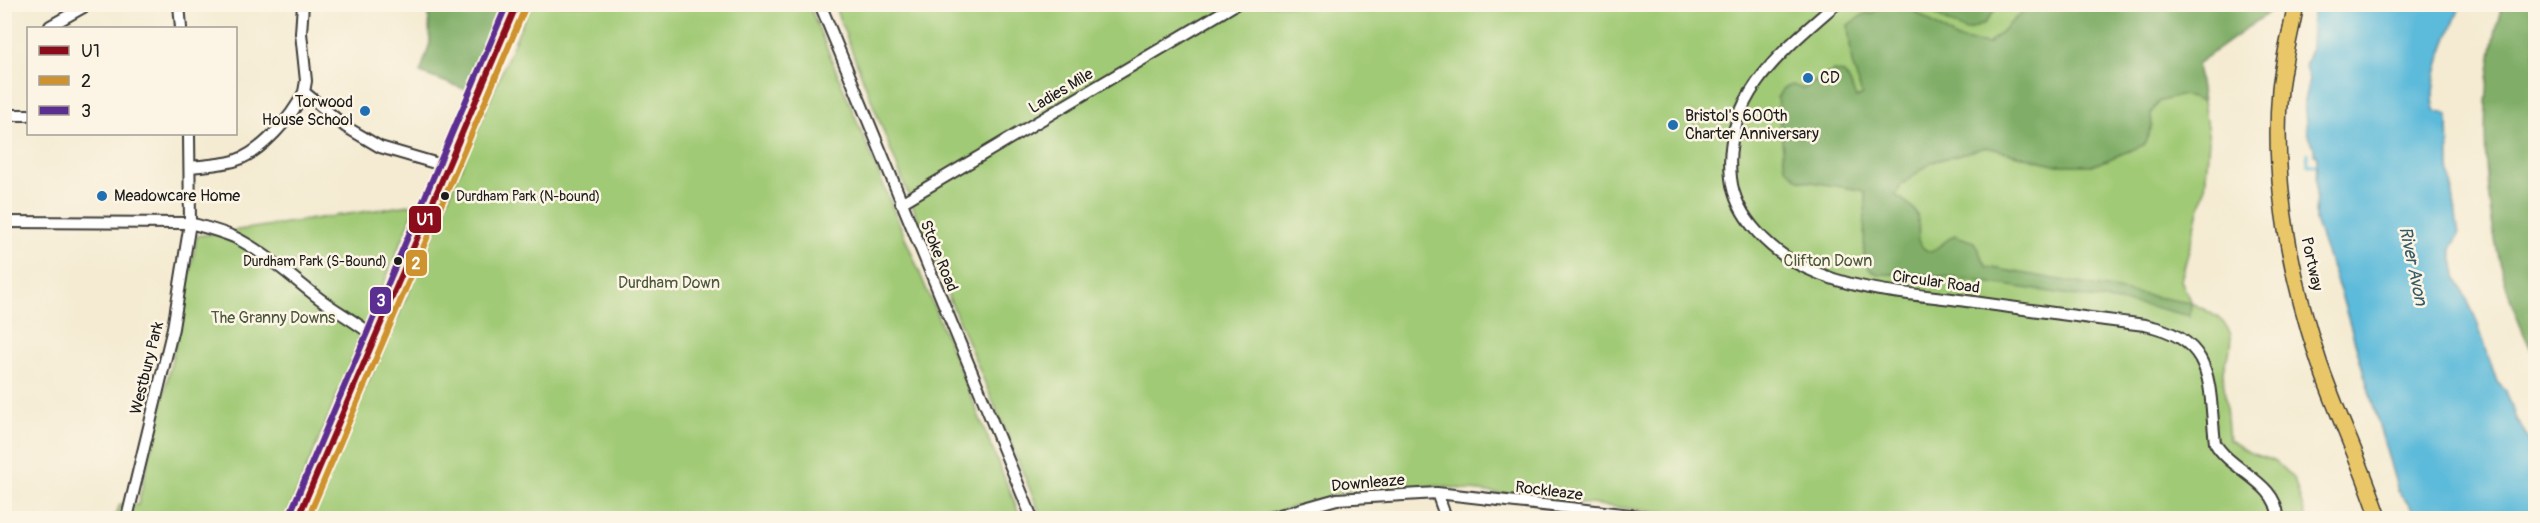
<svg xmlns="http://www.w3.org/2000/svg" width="2540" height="523" font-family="Pangolin,sans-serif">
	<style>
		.green { fill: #a1ca76; stroke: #5e7349; stroke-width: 1.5 }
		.forest { fill: #80ae67; stroke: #4e6542; stroke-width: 1.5 }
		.water { fill: #5cbada; stroke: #3c6b7b; stroke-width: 1.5 }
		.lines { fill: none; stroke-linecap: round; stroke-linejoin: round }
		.stream { stroke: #5cbada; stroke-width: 3 }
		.minor-casing { stroke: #3c3b37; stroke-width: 14 }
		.major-casing { stroke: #3c3b37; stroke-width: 16 }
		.highway-casing { stroke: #3c3b37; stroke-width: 18 }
		.minor { stroke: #fff; stroke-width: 10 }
		.major { stroke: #e9c769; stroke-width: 14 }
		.highway { stroke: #e9c769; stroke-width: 15 }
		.bus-1-casing { stroke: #fcf5e5; stroke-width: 10 }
		.bus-2-casing { stroke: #fcf5e5; stroke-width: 10 }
		.bus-3-casing { stroke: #fcf5e5; stroke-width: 10 }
		.bus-1 { stroke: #8b0d1b; stroke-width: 6 }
		.bus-2 { stroke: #ce922e; stroke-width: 6 }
		.bus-3 { stroke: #5b2e91; stroke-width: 6 }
		.poi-dot { fill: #1f6fb2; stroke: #fcf5e5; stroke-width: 2 }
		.bus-dot { fill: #1c1c1c; stroke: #fcf5e5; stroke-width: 2 }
		.labels { text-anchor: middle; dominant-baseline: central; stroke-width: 5; stroke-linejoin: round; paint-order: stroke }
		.bus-label { font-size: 14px; fill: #1c1c1c; stroke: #fcf5e5; text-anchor: start }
		.poi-label { font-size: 16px; fill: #1c1c1c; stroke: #fcf5e5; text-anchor: start }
		.street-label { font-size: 16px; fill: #1c1c1c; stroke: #fcf5e5 }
		.park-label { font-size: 16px; fill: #4b593c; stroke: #fcf5e5 }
		.water-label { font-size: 18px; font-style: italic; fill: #365b68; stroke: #fcf5e5 }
		.line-badge { stroke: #fcf5e5; stroke-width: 2 }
		.badge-label { font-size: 16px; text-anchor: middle; font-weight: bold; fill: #fff }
	</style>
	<rect width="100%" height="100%" fill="#fcf5e5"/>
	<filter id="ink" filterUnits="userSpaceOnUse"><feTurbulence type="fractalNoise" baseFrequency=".0167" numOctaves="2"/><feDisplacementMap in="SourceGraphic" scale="12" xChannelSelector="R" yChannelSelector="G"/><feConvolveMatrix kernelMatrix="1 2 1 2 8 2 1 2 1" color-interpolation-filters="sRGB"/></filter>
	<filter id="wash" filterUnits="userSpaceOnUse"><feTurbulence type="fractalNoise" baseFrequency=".008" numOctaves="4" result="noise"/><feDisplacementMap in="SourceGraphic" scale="24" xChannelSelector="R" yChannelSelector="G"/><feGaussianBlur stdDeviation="1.35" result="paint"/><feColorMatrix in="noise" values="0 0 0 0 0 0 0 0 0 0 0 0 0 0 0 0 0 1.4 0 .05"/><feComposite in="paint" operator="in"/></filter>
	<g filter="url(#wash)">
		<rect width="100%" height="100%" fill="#f4ebd2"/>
		<!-- green -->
		<path class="green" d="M530 5H809L1021 518H304L390 336Z
			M834 5H2279L2197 64 2209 140 2205 188 2181 280 2191 303C2208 311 2236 323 2231 346 2229 356 2223 362 2223 373L2229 440 2250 453 2276 462 2294 479 2306 518H1708L1437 486 1346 492 1255 518H1042L944 286Z
			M417 204 286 518H115L120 504 138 505 179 329 197 236Z"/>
		<!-- forest -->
		<path class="forest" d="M428 5H508L470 91 420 73 430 43Z
			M1883 5H1905L1957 39 1988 44 2030 5H2279L2197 64 2203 102 2183 95 2158 102 2151 113 2152 126 2144 145 2094 165H2057L1986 147 1932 162 1901 185 1896 196C1903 200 1911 204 1915 211 1924 225 1910 246 1931 252L1954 235 1974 242 1987 267 2191 303 2190 316 2153 307 1936 275 1878 274 1870 270 1864 260 1865 193 1861 190 1799 180 1785 167 1777 98 1783 88 1792 85 1803 89 1833 71 1844 73 1849 80 1856 98 1862 95 1852 63 1848 25 1866 13 1872 14Z
			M1925 5H1999L1984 24 1966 31 1944 20Z
			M2502 5H2535V357C2482 256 2472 114 2502 5Z"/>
		<!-- water -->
		<path class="water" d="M2313 5H2461C2452 28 2424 87 2436 111L2448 115 2449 168 2459 235 2451 249 2456 276 2476 319 2497 382 2506 391 2516 419 2535 449V518H2419L2398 491 2341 294 2315 221 2317 154H2314V147L2307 132 2304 101 2309 80 2305 67 2311 48Z"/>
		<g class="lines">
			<!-- stream -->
			<path class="stream" d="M2307 153 2308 165H2315"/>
		</g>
	</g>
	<g filter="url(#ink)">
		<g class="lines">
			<defs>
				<path id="minor" d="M179 4 181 28
					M303 4 301 33 306 81 304 92 346 127 380 147 435 163
					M820 4 1032 518
					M1836 4C1782 51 1722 98 1731 178 1735 217 1771 252 1806 268 1851 290 1903 293 1952 299 2016 308 2081 317 2145 325 2217 340 2208 384 2215 443 2231 471 2278 483 2278 518
					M50 26 89 4
					M4 115H28
					M191 167C205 165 220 165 234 161 261 153 292 117 304 92
					M901 203 1236 4
					M4 222 190 223C204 227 220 231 234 237 265 252 292 278 320 299 339 313 358 323 376 338
					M1437 493 1446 518
					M127 518 173 328 190 223 189 134
					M1269 518 1337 499 1437 493 1657 518"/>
				<path id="major" d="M298 518 517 4"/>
				<path id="highway" d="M2296 4C2291 32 2283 61 2280 89 2272 181 2290 275 2319 362 2337 415 2362 465 2379 518"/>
			</defs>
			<!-- minor casing -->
			<use href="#minor" class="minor-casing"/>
			<!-- major casing -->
			<use href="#major" class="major-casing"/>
			<!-- highway casing -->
			<use href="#highway" class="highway-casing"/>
			<!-- minor -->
			<use href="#minor" class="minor"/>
			<!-- major -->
			<use href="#major" class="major"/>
			<!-- highway -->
			<use href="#highway" class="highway"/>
			<defs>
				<path id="bus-1" d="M298 518 517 4"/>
				<path id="bus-2" d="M308 518 525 8"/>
				<path id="bus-3" d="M290 514 507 4"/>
			</defs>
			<!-- bus-1 casing -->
			<use href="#bus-1" class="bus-1-casing"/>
			<!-- bus-2 casing -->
			<use href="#bus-2" class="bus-2-casing"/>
			<!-- bus-3 casing -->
			<use href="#bus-3" class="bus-3-casing"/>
			<!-- bus-1 -->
			<use href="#bus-1" class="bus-1"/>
			<!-- bus-2 -->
			<use href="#bus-2" class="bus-2"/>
			<!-- bus-3 -->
			<use href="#bus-3" class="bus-3"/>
		</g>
	</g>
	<!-- markers -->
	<g class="poi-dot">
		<circle cx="1808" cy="78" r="6"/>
		<circle cx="365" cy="111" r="6"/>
		<circle cx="1673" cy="125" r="6"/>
		<circle cx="102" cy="196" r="6"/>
	</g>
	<g class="bus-dot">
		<circle cx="445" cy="196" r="5"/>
		<circle cx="398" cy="261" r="5"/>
	</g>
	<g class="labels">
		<!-- bus labels -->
		<g class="bus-label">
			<text x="456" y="196">Durdham Park (N-bound)</text>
			<text x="387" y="261" text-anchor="end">Durdham Park (S-Bound)</text>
		</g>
		<!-- poi labels -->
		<g class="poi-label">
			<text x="1820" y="78">CD</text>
			<text x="353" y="102" text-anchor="end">Torwood<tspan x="353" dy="18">House School</tspan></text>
			<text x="1685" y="116">Bristol's 600th<tspan x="1685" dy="18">Charter Anniversary</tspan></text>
			<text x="114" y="196">Meadowcare Home</text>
		</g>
		<!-- street labels -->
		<g class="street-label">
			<text transform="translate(1061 91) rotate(-31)">Ladies Mile</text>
			<text transform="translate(939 256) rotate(68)">Stoke Road</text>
			<text transform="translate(2312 264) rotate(78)">Portway</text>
			<text transform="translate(1936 282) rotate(8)">Circular Road</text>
			<text transform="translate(147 368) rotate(-76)">Westbury Park</text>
			<text transform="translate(1368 483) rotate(-5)">Downleaze</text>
			<text transform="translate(1549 491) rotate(7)">Rockleaze</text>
		</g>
		<!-- park labels -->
		<g class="park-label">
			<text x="1828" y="261">Clifton Down</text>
			<text x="669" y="283">Durdham Down</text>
			<text x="273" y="318">The Granny Downs</text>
		</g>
		<!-- water labels -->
		<g class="water-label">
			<text transform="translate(2413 266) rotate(78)">River Avon</text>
		</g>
	</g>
	<g class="line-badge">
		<rect x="408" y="205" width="34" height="29" rx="6" fill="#8b0d1b"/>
		<rect x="405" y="249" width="23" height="28" rx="6" fill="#ce922e"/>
		<rect x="369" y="286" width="23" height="29" rx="6" fill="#5b2e91"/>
	</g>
	<g class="badge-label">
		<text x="425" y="225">U1</text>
		<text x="416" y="269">2</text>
		<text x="381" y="306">3</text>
	</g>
	<!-- margin -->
	<rect width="2540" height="523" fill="none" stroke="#fcf5e5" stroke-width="24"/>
	<!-- legend -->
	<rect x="27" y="27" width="210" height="108" fill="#fcf5e5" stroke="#a29e95" stroke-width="1.5"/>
	<rect x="39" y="46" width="30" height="9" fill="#8b0d1b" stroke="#a29e95" stroke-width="1.5"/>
	<text x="81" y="57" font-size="18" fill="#1c1c1c">U1</text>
	<rect x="39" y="76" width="30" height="9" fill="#ce922e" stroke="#a29e95" stroke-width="1.5"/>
	<text x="81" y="87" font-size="18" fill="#1c1c1c">2</text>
	<rect x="39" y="106" width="30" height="9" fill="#5b2e91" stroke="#a29e95" stroke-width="1.5"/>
	<text x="81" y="117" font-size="18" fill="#1c1c1c">3</text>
</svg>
